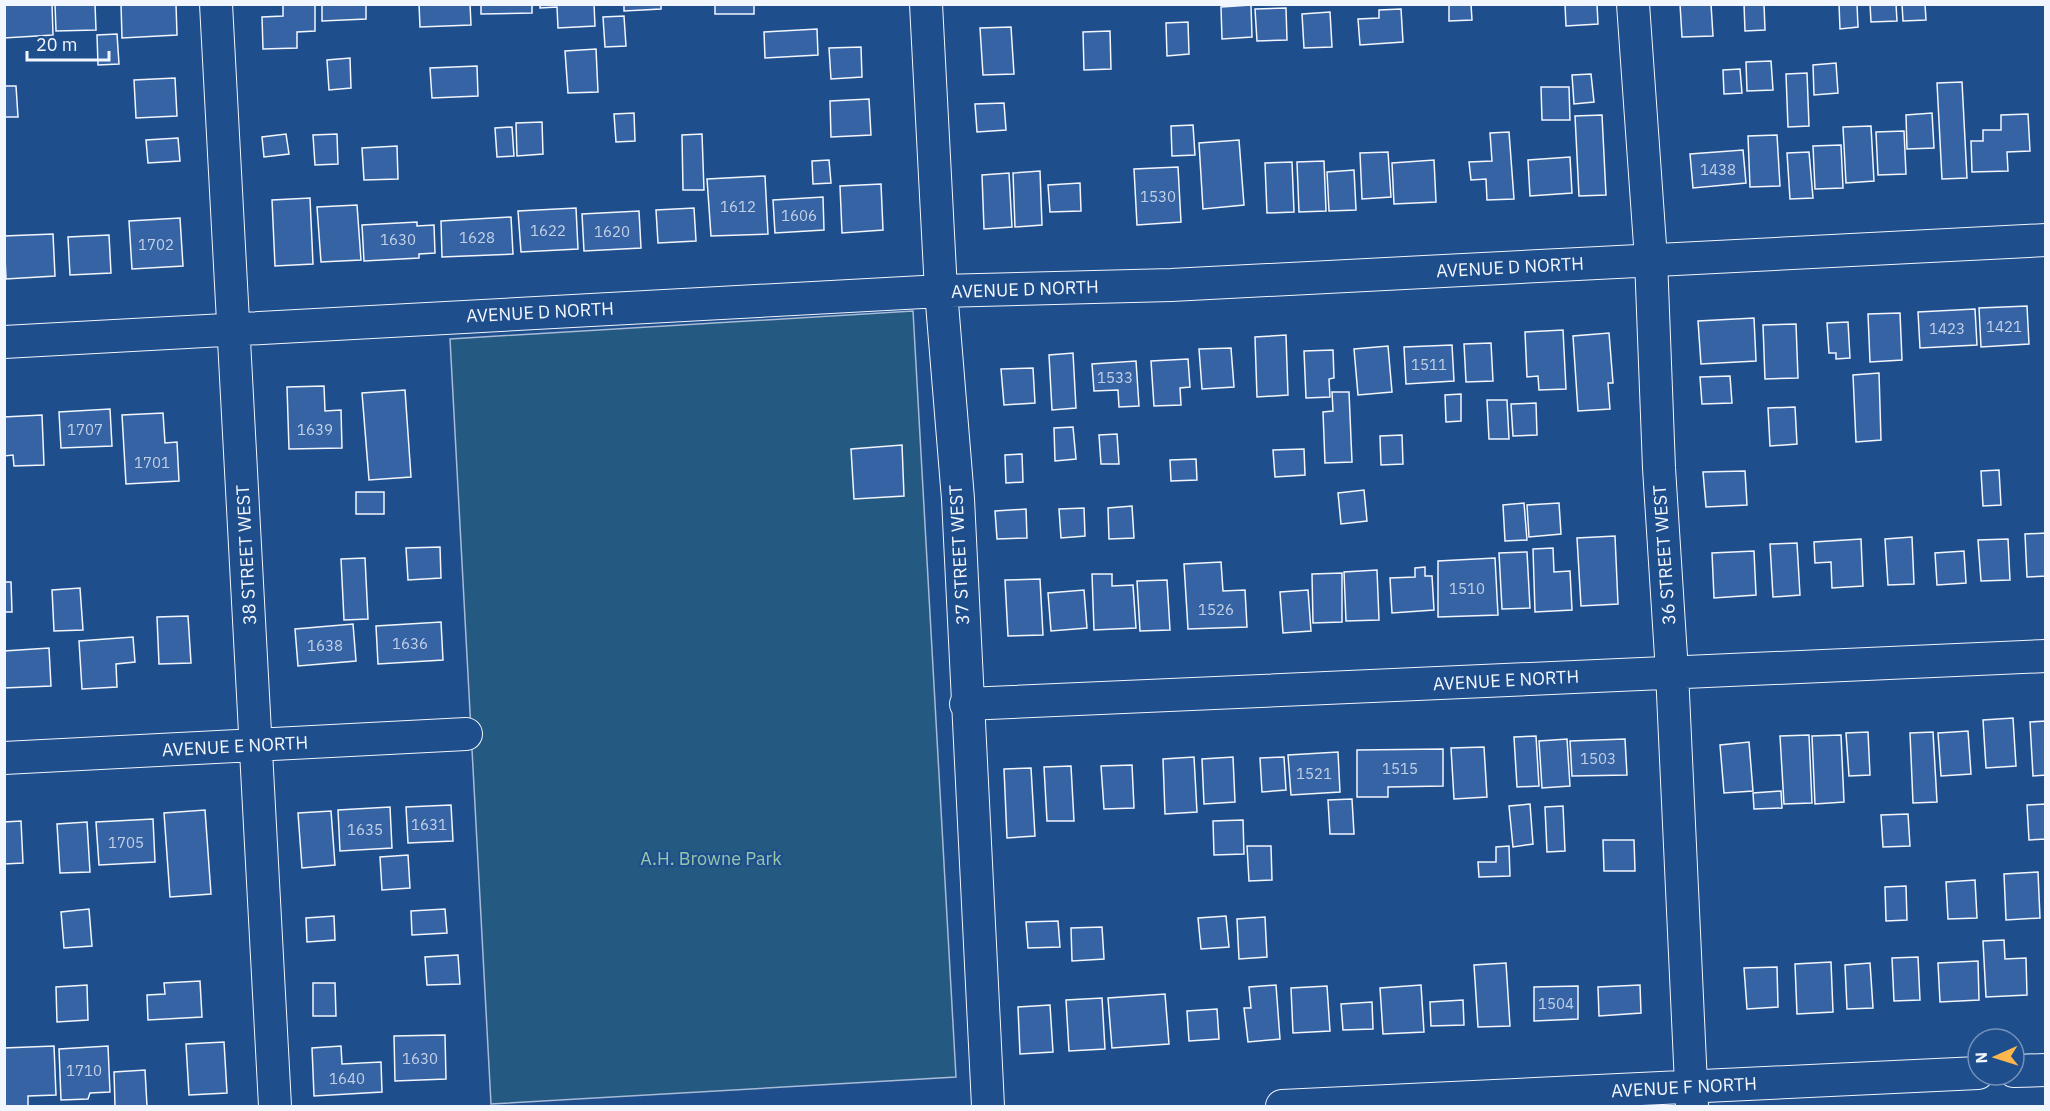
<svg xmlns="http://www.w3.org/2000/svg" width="2050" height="1111" font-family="'IBM Plex Sans',sans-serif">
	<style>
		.green { fill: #245a82; stroke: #a8bbd7; stroke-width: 1.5 }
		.building { fill: #3563a3; stroke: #f2f6ff; stroke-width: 1.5 }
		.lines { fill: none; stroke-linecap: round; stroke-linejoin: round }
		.minor-casing { stroke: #f2f6ff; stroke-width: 34 }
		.minor { stroke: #1f4e8c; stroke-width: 32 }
		.labels { text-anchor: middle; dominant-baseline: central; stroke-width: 4.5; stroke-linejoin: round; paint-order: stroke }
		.number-label { font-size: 15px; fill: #c3d1e8 }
		.street-label { font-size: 18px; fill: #f2f6ff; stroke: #1f4e8c }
		.park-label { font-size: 18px; fill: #97c8a6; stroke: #1f4e8c }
	</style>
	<rect width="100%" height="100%" fill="#1f4e8c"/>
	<!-- green -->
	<path class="green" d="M913 311 956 1077 491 1104 450 339Z"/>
	<!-- building -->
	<path class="building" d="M4 4H52L53 35 4 38Z
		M55 4H95L96 30 56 31Z
		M121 4H176L177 35 122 38Z
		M283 4H315V31L297 32V48L263 49 262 17 283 16Z
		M322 4H366V19L322 21Z
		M419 4H470L471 25 420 27Z
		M481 4H532V13L481 14Z
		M540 4H594L595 26 558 28 557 7 540 8Z
		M624 4H661V9L624 11Z
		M715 4H754V14H715Z
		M1449 4H1471L1472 20 1449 21Z
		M1565 4H1597L1598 24 1566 26Z
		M1680 4H1711L1713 36 1682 37Z
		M1744 4H1764L1765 30 1745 31Z
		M1839 4H1857L1858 27 1840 29Z
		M1870 4H1896L1897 21 1871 22Z
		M1902 4H1925L1926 20 1903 21Z
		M1251 5 1252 37 1222 39 1221 7Z
		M1286 8 1287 40 1257 41 1255 9Z
		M1401 9 1403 42 1360 45 1358 19 1379 18V10Z
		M1330 12 1332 47 1304 48 1302 14Z
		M624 16 626 46 605 47 603 17Z
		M1188 22 1189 54 1167 56 1166 23Z
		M1011 27 1014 74 983 75 980 28Z
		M817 29 818 55 765 58 764 32Z
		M1110 31 1111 69 1084 70 1083 32Z
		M117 34 119 64 98 65 97 35Z
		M861 47 862 77 831 79 829 48Z
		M596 49 598 92 568 93 565 51Z
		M350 58 351 88 329 90 327 60Z
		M1771 61 1773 90 1747 91 1746 62Z
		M1836 63 1838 93 1814 95 1813 65Z
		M477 66 478 96 432 98 430 68Z
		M1740 69 1742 93 1724 94 1723 70Z
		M1807 73 1809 126 1788 127 1786 74Z
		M1591 74 1594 102 1574 104 1572 75Z
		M175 78 177 116 136 118 134 80Z
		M1962 82 1967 178 1942 179 1937 83Z
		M4 86H16L18 117H4Z
		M1541 87H1569L1570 120H1542Z
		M869 99 871 135 831 137 830 101Z
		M1004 103 1006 130 977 132 975 104Z
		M634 113 635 141 616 142 614 114Z
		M1932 113 1934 148 1907 149 1906 115Z
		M2028 114 2030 151 2007 152 2008 171 1972 172 1971 141H1983V130H2001V115Z
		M1602 115 1606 195 1579 196 1575 116Z
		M542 122 543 154 517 156 516 123Z
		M1193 125 1195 155 1172 156 1171 126Z
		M1871 126 1874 181 1846 183 1843 127Z
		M512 127 514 156 497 157 495 128Z
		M1904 131 1906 174 1878 175 1876 132Z
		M1509 132 1514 199 1487 200 1486 179 1471 180 1469 162 1492 161 1490 133Z
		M286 134 289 154 264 157 262 137Z
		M337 134 338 164 315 165 313 135Z
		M702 134 704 190H683L682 135Z
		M1777 135 1780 186 1750 187 1748 136Z
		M178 138 180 161 148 163 146 140Z
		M1239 140 1244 205 1203 209 1199 143Z
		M1841 145 1843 188 1815 189 1813 146Z
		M397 146 398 179 364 180 362 148Z
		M1743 150 1746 183 1693 188 1690 154Z
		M1388 152 1391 197 1362 199 1360 153Z
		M1809 152 1813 198 1790 199 1787 153Z
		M1570 157 1572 193 1530 196 1528 160Z
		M829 160 831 183 813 184 812 161Z
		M1434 160 1436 202 1394 204 1392 163Z
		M1324 161 1326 211 1299 212 1297 162Z
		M1292 162 1294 212 1267 213 1265 163Z
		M1178 167 1181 222 1137 225 1134 169Z
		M1354 170 1356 210 1329 211 1327 172Z
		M1040 171 1042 225 1015 227 1013 173Z
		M1009 173 1012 227 984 229 982 175Z
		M765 176 768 234 711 236 707 179Z
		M1080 183 1081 211 1050 212 1048 185Z
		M881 184 883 230 842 233 840 186Z
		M823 197 824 230 775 233 773 200Z
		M310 198 313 264 275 266 272 200Z
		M357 205 361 260 321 262 317 207Z
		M576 208 578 249 521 252 518 211Z
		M694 208 696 241 658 243 656 210Z
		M639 211 641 248 584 251 582 214Z
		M511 217 513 254 442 257 441 221Z
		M180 218 183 266 132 269 129 221Z
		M417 222V226L434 225 435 253 419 254V258L364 261 362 225Z
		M53 234 55 276 6 279 4 236Z
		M109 235 111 273 70 275 68 237Z
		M2027 306 2029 344 1981 347 1979 308Z
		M1975 309 1977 345 1920 348 1918 312Z
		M1900 313 1902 360 1870 362 1868 314Z
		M1754 318 1756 361 1701 364 1698 321Z
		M1848 322 1850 358 1836 359V353H1829L1827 323Z
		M1796 324 1798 378 1765 379 1763 325Z
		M1563 330 1566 389 1539 390 1538 376 1527 377 1525 332Z
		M1609 333 1613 383H1608L1610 409 1578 411 1573 336Z
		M1286 335 1288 395 1257 397 1255 337Z
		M1491 343 1493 381 1466 382 1464 344Z
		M1452 345 1454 381 1406 384 1404 347Z
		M1388 346 1392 392 1358 395 1354 349Z
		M1231 348 1234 387 1202 389 1199 349Z
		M1333 350 1334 378 1329 379 1330 397 1306 398 1304 351Z
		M1073 353 1076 408 1052 410 1049 355Z
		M1188 359 1190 387 1180 388 1181 405 1154 406 1151 361Z
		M1136 361 1139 406 1119 407 1118 390 1094 391 1092 364Z
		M1033 368 1035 403 1004 405 1001 369Z
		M1879 373 1881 440 1856 442 1853 375Z
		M1730 376 1732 403 1702 404 1700 377Z
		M324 386 325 411 341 410 342 448 289 449 287 387Z
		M405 390 411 477 369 480 362 393Z
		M1332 392H1349L1352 462 1325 463 1323 412 1333 411Z
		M1461 394V421L1446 422 1445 395Z
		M1487 400H1507L1509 439H1489Z
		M1536 403 1537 435 1513 436 1511 404Z
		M1795 407 1797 444 1770 446 1768 408Z
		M110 409 112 446 61 448 59 412Z
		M163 413 165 443 177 442 179 481 126 484 122 415Z
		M42 415 44 465 14 466 13 455 4 456V417Z
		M1073 427 1076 459 1055 461 1054 428Z
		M1117 434 1119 464H1101L1099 435Z
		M1402 435 1403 464 1381 465 1380 436Z
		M902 445 904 496 854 499 851 449Z
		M1304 449 1305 475 1275 477 1273 450Z
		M1022 454 1023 482 1006 483 1005 455Z
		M1196 459 1197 480 1171 481 1170 460Z
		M1999 470 2001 505 1983 506 1981 471Z
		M1745 471 1747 505 1706 507 1703 472Z
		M1364 490 1367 521 1341 524 1338 493Z
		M356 492H384V514H356Z
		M1524 503 1527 540 1505 541 1503 505Z
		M1559 503 1561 534 1529 537 1527 505Z
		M1132 506 1134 538 1109 539 1108 508Z
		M1084 508 1085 536 1061 538 1059 509Z
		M1026 509 1027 538 997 539 995 511Z
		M2046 533V576L2027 577 2025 534Z
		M1615 536 1618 604 1581 606 1577 538Z
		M1912 537 1914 584 1888 585 1885 539Z
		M1861 539 1863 586 1832 588 1831 562 1815 563 1814 542Z
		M2008 539 2010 580 1981 581 1978 540Z
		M1797 543 1800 595 1773 597 1770 544Z
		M440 547 441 578 408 580 406 548Z
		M1553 548 1554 572 1570 571 1572 610 1535 612 1533 549Z
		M1754 551 1756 595 1714 598 1712 553Z
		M1964 551 1966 583 1937 585 1935 553Z
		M1527 552 1530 608 1502 609 1499 553Z
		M365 558 368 619 344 620 341 559Z
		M1495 558 1498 615 1438 617V561Z
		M1221 562 1223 591 1245 590 1247 627 1188 629 1184 564Z
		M1425 567V576H1432L1434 610 1392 613 1390 578 1415 577V568Z
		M1377 570 1379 620 1346 621 1344 572Z
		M1342 573V622L1313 623 1312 574Z
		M1092 574H1112V586L1133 585 1136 628 1094 630Z
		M1040 579 1043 635 1008 636 1005 580Z
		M1167 580 1170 630 1140 631 1137 581Z
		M4 582H11L12 612H4Z
		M80 588 83 630 54 631 52 590Z
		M1084 590 1087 628 1051 631 1048 593Z
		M1308 590 1311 631 1283 633 1280 592Z
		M188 616 191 663 159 664 157 617Z
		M441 622 443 660 378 664 376 626Z
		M353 624 356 661 298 666 295 629Z
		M133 637 135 662 116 664 117 687 82 689 79 641Z
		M49 648 51 686 4 688V651Z
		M2013 718 2016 766 1986 768 1983 720Z
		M2046 721V775L2033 776 2030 722Z
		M1968 731 1971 774 1941 776 1938 733Z
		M1868 732 1870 775 1849 776 1846 733Z
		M1933 732 1937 802 1913 803 1910 733Z
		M1809 735 1812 803 1784 804 1780 736Z
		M1841 735 1844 802 1815 804 1812 736Z
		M1536 736 1539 786 1517 787 1514 737Z
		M1567 739 1570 786 1542 788 1539 741Z
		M1625 739 1627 775 1572 776 1570 741Z
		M1749 742 1753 791 1724 793 1720 745Z
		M1484 747 1487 797 1454 799 1451 748Z
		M1443 749V786L1388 787V797H1357V750Z
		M1338 752 1340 792 1291 795 1288 755Z
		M1194 757 1197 812 1165 814 1163 759Z
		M1233 757 1235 802 1204 804 1202 759Z
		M1284 757 1286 790 1262 792 1260 758Z
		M1132 765 1134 808 1104 809 1101 766Z
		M1071 766 1074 821H1047L1044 767Z
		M1031 768 1035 836 1007 838 1004 769Z
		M1781 791 1782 808 1754 809 1753 793Z
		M1352 799 1354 834H1330L1328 800Z
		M1530 804 1533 844 1513 847 1509 806Z
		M2046 804V839L2029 840 2027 805Z
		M451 805 453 841 408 843 406 807Z
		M1563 806 1565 851 1547 852 1545 807Z
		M390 807 392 848 340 851 338 810Z
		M205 810 211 894 170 897 164 813Z
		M331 811 335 865 302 868 298 813Z
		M1908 814 1910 846 1883 847 1881 815Z
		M153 819 155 862 99 865 96 822Z
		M1243 820 1244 854 1214 855 1213 821Z
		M21 821 23 863 4 864V822Z
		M87 822 90 872 60 873 57 824Z
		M1603 840H1634L1635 871H1604Z
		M1247 846H1271L1272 880 1249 881Z
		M1509 846 1510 876 1479 877 1478 862H1496V847Z
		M408 855 410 888 382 890 380 857Z
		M2038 872 2040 918 2006 920 2004 874Z
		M1975 880 1977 918 1948 919 1946 882Z
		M1906 886 1907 920 1886 921 1885 887Z
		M89 909 92 946 64 948 61 912Z
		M445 909 447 933 412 935 411 911Z
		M334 916 335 940 307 942 306 918Z
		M1226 916 1229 947 1201 949 1198 918Z
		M1265 917 1267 957 1239 959 1237 919Z
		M1058 921 1060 947 1028 948 1026 922Z
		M1102 927 1104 959 1072 961 1071 928Z
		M2004 940 2005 959 2026 958 2027 995 1986 997 1983 941Z
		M458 955 460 984 427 985 425 957Z
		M1918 957 1920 1000 1894 1001 1892 958Z
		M1978 961 1979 1000 1940 1002 1938 963Z
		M1831 962 1833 1012 1797 1014 1795 964Z
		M1506 963 1510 1026 1478 1027 1474 965Z
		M1870 963 1873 1008 1847 1009 1845 965Z
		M1777 967 1778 1007 1747 1009 1744 968Z
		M200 981 202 1017 148 1020 147 995 165 994 164 983Z
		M313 983H335L336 1016H313Z
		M87 985 88 1020 57 1022 56 987Z
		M1276 985 1280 1039 1248 1042 1244 1008H1251L1249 987Z
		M1421 985 1424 1032 1383 1034 1380 988Z
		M1640 985 1641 1013 1599 1016 1598 987Z
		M1327 986 1330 1031 1293 1033 1291 988Z
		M1578 986V1019L1534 1021V987Z
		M1165 994 1169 1044 1112 1048 1108 998Z
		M1102 998 1105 1049 1069 1051 1066 1000Z
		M1463 1000 1464 1025 1431 1026 1430 1002Z
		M1372 1002 1373 1029 1343 1030 1341 1004Z
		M1050 1005 1053 1052 1020 1054 1018 1007Z
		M1217 1009 1219 1039 1189 1041 1187 1011Z
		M445 1035 446 1079 395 1081 394 1036Z
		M224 1042 227 1093 189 1095 186 1044Z
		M54 1046 56 1095 28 1096V1106H4V1048Z
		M108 1046 110 1092 90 1093 88 1099 61 1100 59 1049Z
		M341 1046 342 1064 381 1062 382 1092 314 1096 312 1048Z
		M145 1070 147 1106H115L114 1072Z"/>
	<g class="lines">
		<defs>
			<path id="minor" d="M216 4 275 1106
				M926 4 941 291 958 499 988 1106
				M1633 4 1651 259 1659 468 1672 672 1692 1106
				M4 342 941 291 1171 285 2046 240
				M966 704 2046 656
				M4 758 466 734
				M2014 1071 2046 1070
				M1282 1106 1978 1073"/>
		</defs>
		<!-- minor casing -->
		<use href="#minor" class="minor-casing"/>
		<!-- minor -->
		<use href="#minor" class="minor"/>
	</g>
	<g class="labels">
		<!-- number labels -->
		<g class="number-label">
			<text x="1718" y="169">1438</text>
			<text x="1158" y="196">1530</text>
			<text x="738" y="206">1612</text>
			<text x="799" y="215">1606</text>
			<text x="548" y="230">1622</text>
			<text x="612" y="231">1620</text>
			<text x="477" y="237">1628</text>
			<text x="398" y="239">1630</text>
			<text x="156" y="244">1702</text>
			<text x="2004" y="326">1421</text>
			<text x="1947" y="328">1423</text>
			<text x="1429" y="364">1511</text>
			<text x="1115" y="377">1533</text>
			<text x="85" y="429">1707</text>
			<text x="315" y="429">1639</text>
			<text x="152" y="462">1701</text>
			<text x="1467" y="588">1510</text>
			<text x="1216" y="609">1526</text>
			<text x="410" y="643">1636</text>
			<text x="325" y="645">1638</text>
			<text x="1598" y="758">1503</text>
			<text x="1400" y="768">1515</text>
			<text x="1314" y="773">1521</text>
			<text x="429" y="824">1631</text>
			<text x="365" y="829">1635</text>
			<text x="126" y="842">1705</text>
			<text x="1556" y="1003">1504</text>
			<text x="420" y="1058">1630</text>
			<text x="84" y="1070">1710</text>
			<text x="347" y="1078">1640</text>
		</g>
		<!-- street labels -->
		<g class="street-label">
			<text transform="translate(1510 267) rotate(-3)">AVENUE D NORTH</text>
			<text transform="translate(1025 289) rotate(-2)">AVENUE D NORTH</text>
			<text transform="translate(540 312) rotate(-3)">AVENUE D NORTH</text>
			<text transform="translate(246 555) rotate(-93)">38 STREET WEST</text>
			<text transform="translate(959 555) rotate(-93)">37 STREET WEST</text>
			<text transform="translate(1664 555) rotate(-94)">36 STREET WEST</text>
			<text transform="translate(1506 680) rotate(-3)">AVENUE E NORTH</text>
			<text transform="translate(235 746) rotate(-3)">AVENUE E NORTH</text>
			<text transform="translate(1684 1087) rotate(-3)">AVENUE F NORTH</text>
		</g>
		<!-- park labels -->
		<g class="park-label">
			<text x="711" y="858">A.H. Browne Park</text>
		</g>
	</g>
	<!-- border -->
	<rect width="2050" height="1111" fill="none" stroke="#f2f6ff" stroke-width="12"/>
	<!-- north arrow -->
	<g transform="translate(1996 1057) rotate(267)"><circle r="28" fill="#1f4e8c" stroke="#7391ba" stroke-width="1.5"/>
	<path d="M0-4.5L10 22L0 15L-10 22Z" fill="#ffb74d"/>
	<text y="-9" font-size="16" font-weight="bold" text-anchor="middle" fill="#f2f6ff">N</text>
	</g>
	<!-- scale -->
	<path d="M27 51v9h82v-9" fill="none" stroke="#f2f6ff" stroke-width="3"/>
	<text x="36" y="51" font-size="18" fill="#f2f6ff" stroke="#1f4e8c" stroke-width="4.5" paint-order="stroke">20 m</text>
</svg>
